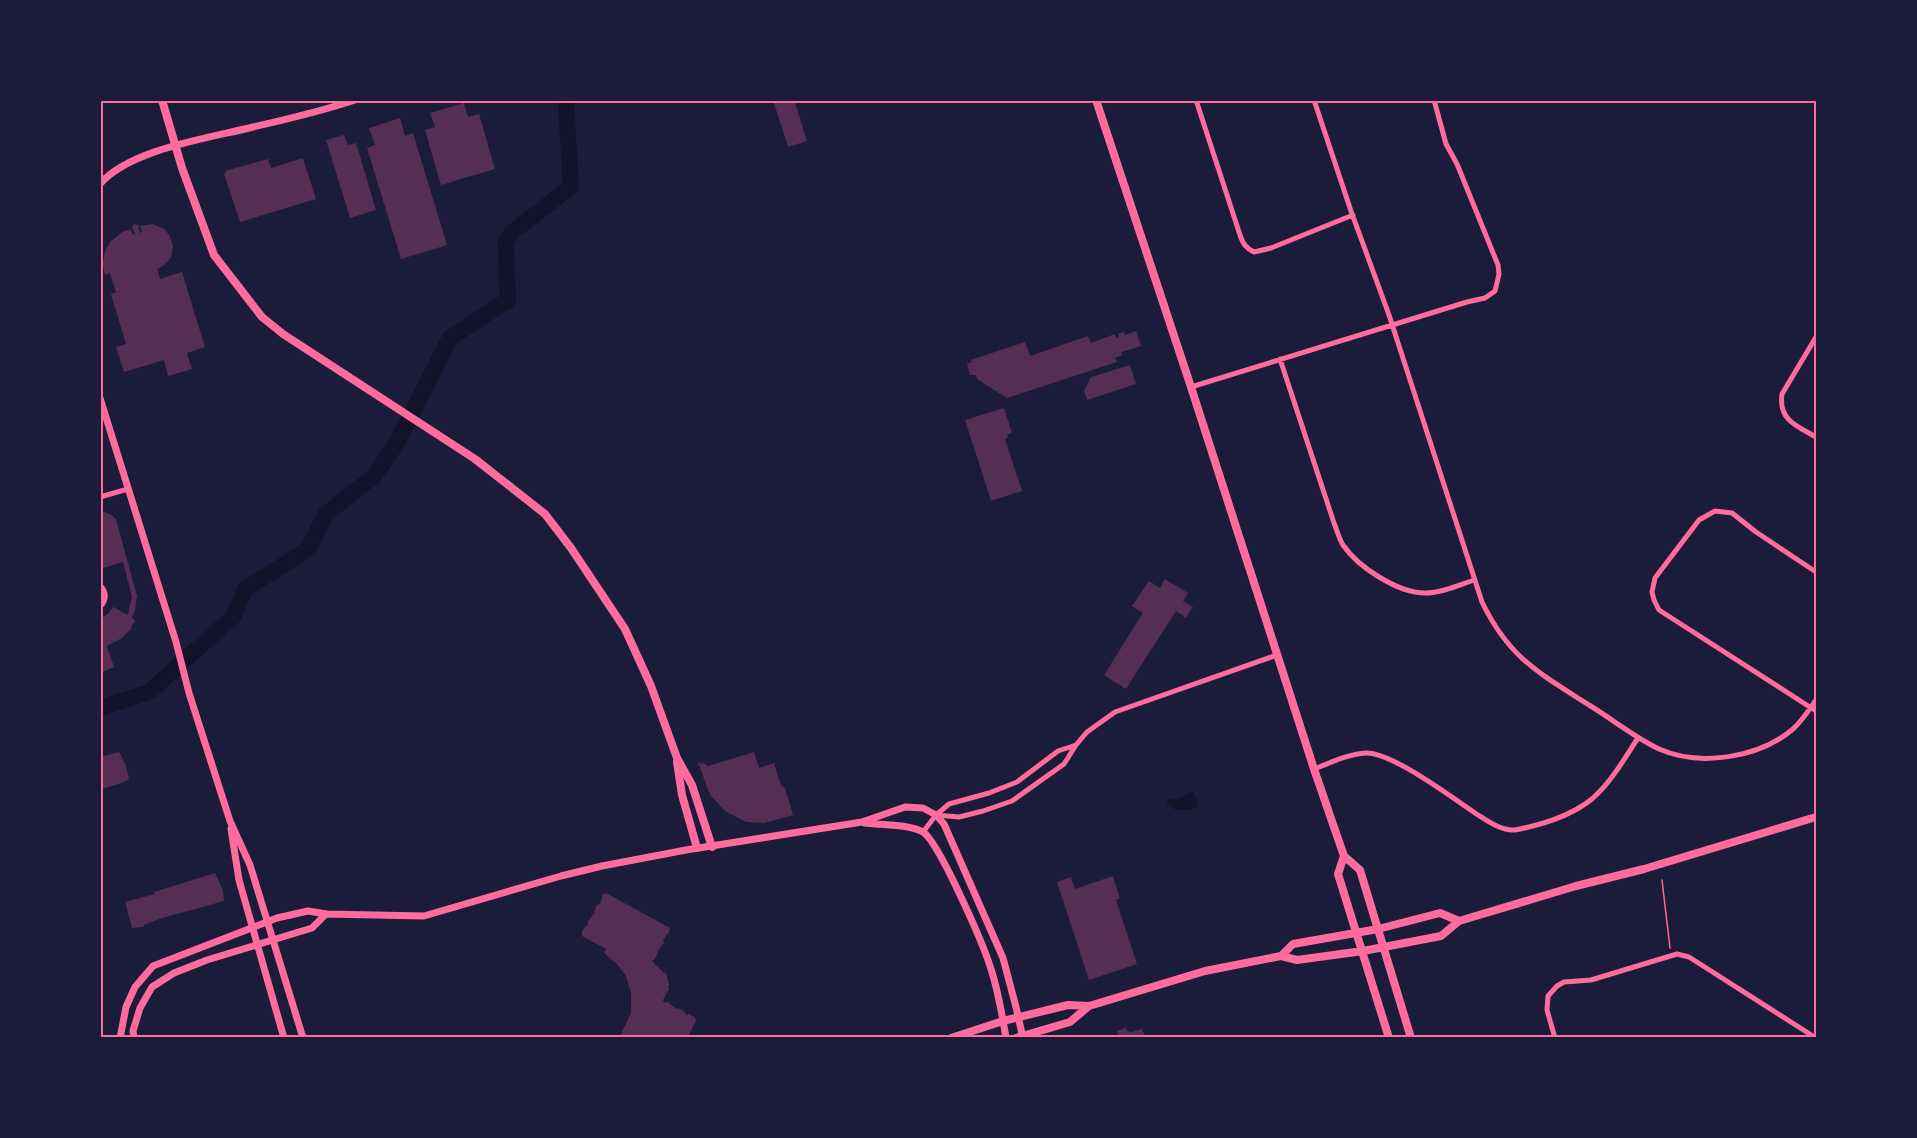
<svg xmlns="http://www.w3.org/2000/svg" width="1917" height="1138" font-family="'DM Sans',sans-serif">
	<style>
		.water { fill: #12122b }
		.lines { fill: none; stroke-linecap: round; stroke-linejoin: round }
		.river { stroke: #12122b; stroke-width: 16 }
		.building { fill: #542f53 }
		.path { stroke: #ff6b9d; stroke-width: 1.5 }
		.minor { stroke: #ff6b9d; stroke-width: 5 }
		.tertiary { stroke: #ff6b9d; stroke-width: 7 }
		.secondary { stroke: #ff6b9d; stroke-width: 8 }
		.neatline { fill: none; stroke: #ff6b9d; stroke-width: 2 }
	</style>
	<rect width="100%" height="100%" fill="#1b1b3a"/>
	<!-- water -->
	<path class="water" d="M1189 792H1193L1197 800 1196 807C1187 812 1175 811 1167 805V801L1170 798 1178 800Z"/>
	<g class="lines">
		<!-- river -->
		<path class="river" d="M100 708 149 692 234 616 245 589 298 556 309 547 326 514 373 477 395 446 450 338 508 300 506 243 511 233 571 187 566 102 568 100"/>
	</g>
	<!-- building -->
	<path class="building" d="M773 100H794L807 141 788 147Z
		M464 103 468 117 479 114 495 169 441 185 425 130 435 127 430 113Z
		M400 118 405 136 413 133 447 245 401 259 367 148 375 145 369 128Z
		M344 135 348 145 356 143 376 210 350 218 326 140Z
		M303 158 316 199 240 222 224 174 226 173 225 171 268 159 271 168Z
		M134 224 138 225 140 233 142 232 140 226 153 224 164 229 170 236 173 246 171 258 163 266 157 269 160 279 182 272 205 347 187 353 192 369 168 376 164 360 124 372 116 347 126 344 111 294 116 292 110 273 105 275 103 264 105 251 110 242 122 232 131 229 133 235 135 234 132 227Z
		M1136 331 1141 346 1121 352 1122 355 1115 358 1117 362 1007 398 977 379 976 375H970L967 364 972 362 971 360 1025 342 1030 356 1088 336 1091 343 1115 334 1116 338 1119 337 1118 334 1124 332 1125 335Z
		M1130 365 1136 384 1087 400 1084 391 1091 377Z
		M1004 408 1012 433 1007 435 1008 438 1005 439 1022 491 991 501 965 420Z
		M104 512 110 514 116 519 137 596 135 610 132 617 135 621 131 627 132 628 122 638 107 646 114 667 100 673V619L108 614 113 607 128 615 132 597 123 562 100 569V513Z
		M1165 579 1188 593 1183 601 1193 607 1186 618 1176 611 1126 689 1104 675 1143 613 1132 606 1149 581 1160 588Z
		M119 752 125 763 129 779 122 783 103 789 100 793V757Z
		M754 752 759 768 774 763 781 786 785 788 793 815 764 823 746 822 725 811 710 795 698 762 702 765 701 762 708 766Z
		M215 873 223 890 224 901 159 919 144 925 143 927 132 928 125 902 155 894 154 892Z
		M1113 876 1120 898 1116 900 1137 964 1089 980 1057 882 1071 877 1075 889Z
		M606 893 670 928 669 932 663 940 664 943 659 949 655 959 652 961 664 973 666 972 669 985 668 986 669 989 663 1000 664 1003 668 1002 676 1009 678 1008 684 1011 686 1015 689 1014 694 1017 696 1021 687 1038H619L631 1013V993L626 976 617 964 604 953 606 949 582 936V931L586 926 588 925V921L595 913 594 911 597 905 600 904 603 894Z
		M1126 1028 1127 1031 1131 1032 1142 1029 1145 1036 1118 1038 1117 1031Z"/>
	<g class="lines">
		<!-- path -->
		<path class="path" d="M1662 880 1670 948"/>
		<!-- minor -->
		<path class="minor" d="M1196 100 1240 235C1243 244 1246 248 1254 252L1271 248 1353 215
			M1314 100 1351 211 1389 315 1482 602C1509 658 1539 673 1589 705 1612 719 1634 737 1659 749 1700 767 1759 758 1793 729 1802 721 1809 710 1816 700
			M1816 337 1782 394C1778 420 1797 426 1816 437
			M1280 359 1334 523C1337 530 1339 539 1343 545 1358 567 1398 593 1425 593 1442 593 1459 585 1474 580
			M1191 387 1467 302 1485 298 1495 291 1499 274 1498 265 1457 164 1446 144 1434 100
			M100 497 128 489
			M1816 572 1756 532 1732 513 1715 511 1699 520 1655 578 1652 592 1654 600 1659 610 1816 711
			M100 585C107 592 107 600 100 607
			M1314 769C1330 763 1348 754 1366 753 1392 752 1454 799 1478 815 1489 822 1502 831 1515 830 1541 825 1573 815 1593 798 1612 781 1624 759 1638 738
			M936 815 959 817 983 811 1012 801 1064 764 1076 745 1087 732 1115 712 1277 655
			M923 832 936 815 949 804 989 793 1017 782 1058 751 1076 745
			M1555 1038 1547 1010 1548 996 1557 986 1564 982 1591 980 1677 954 1689 957 1816 1038"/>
		<!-- tertiary -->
		<path class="tertiary" d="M100 184C130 149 210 138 253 127 288 119 322 111 355 100
			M100 398 176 642 189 693 230 821 250 865 303 1038
			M864 823C880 825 909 824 923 832 939 842 983 944 990 966 998 989 1002 1014 1006 1038
			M231 829 239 880 284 1038
			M120 1038 126 1007 135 987 153 966 277 918 308 911 326 914 424 916 561 876 602 866 686 850 862 822 905 807 923 808 936 815 944 824 1003 958 1016 1007 1023 1038
			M134 1038 133 1031 140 1008 152 987 174 973 207 960 312 928 326 914"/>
		<!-- secondary -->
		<path class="secondary" d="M162 100 182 168 214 255 262 317 283 334 475 459 545 514 571 548 625 629 651 686 677 758 692 785 712 847
			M1096 100 1191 387 1314 769 1344 856 1360 870 1411 1038
			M677 762 682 795 697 848
			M1344 856 1338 874 1389 1038
			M1281 956 1293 944 1378 929 1440 913 1459 921
			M951 1038 1003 1021 1068 1005 1089 1006 1205 971 1281 956 1297 960 1363 951 1441 936 1459 921 1576 886 1644 869 1816 817
			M1016 1038 1070 1022 1089 1006"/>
	</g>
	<!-- border -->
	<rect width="1917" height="1138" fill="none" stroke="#1b1b3a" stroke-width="204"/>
	<rect x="102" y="102" width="1713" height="934" class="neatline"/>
</svg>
